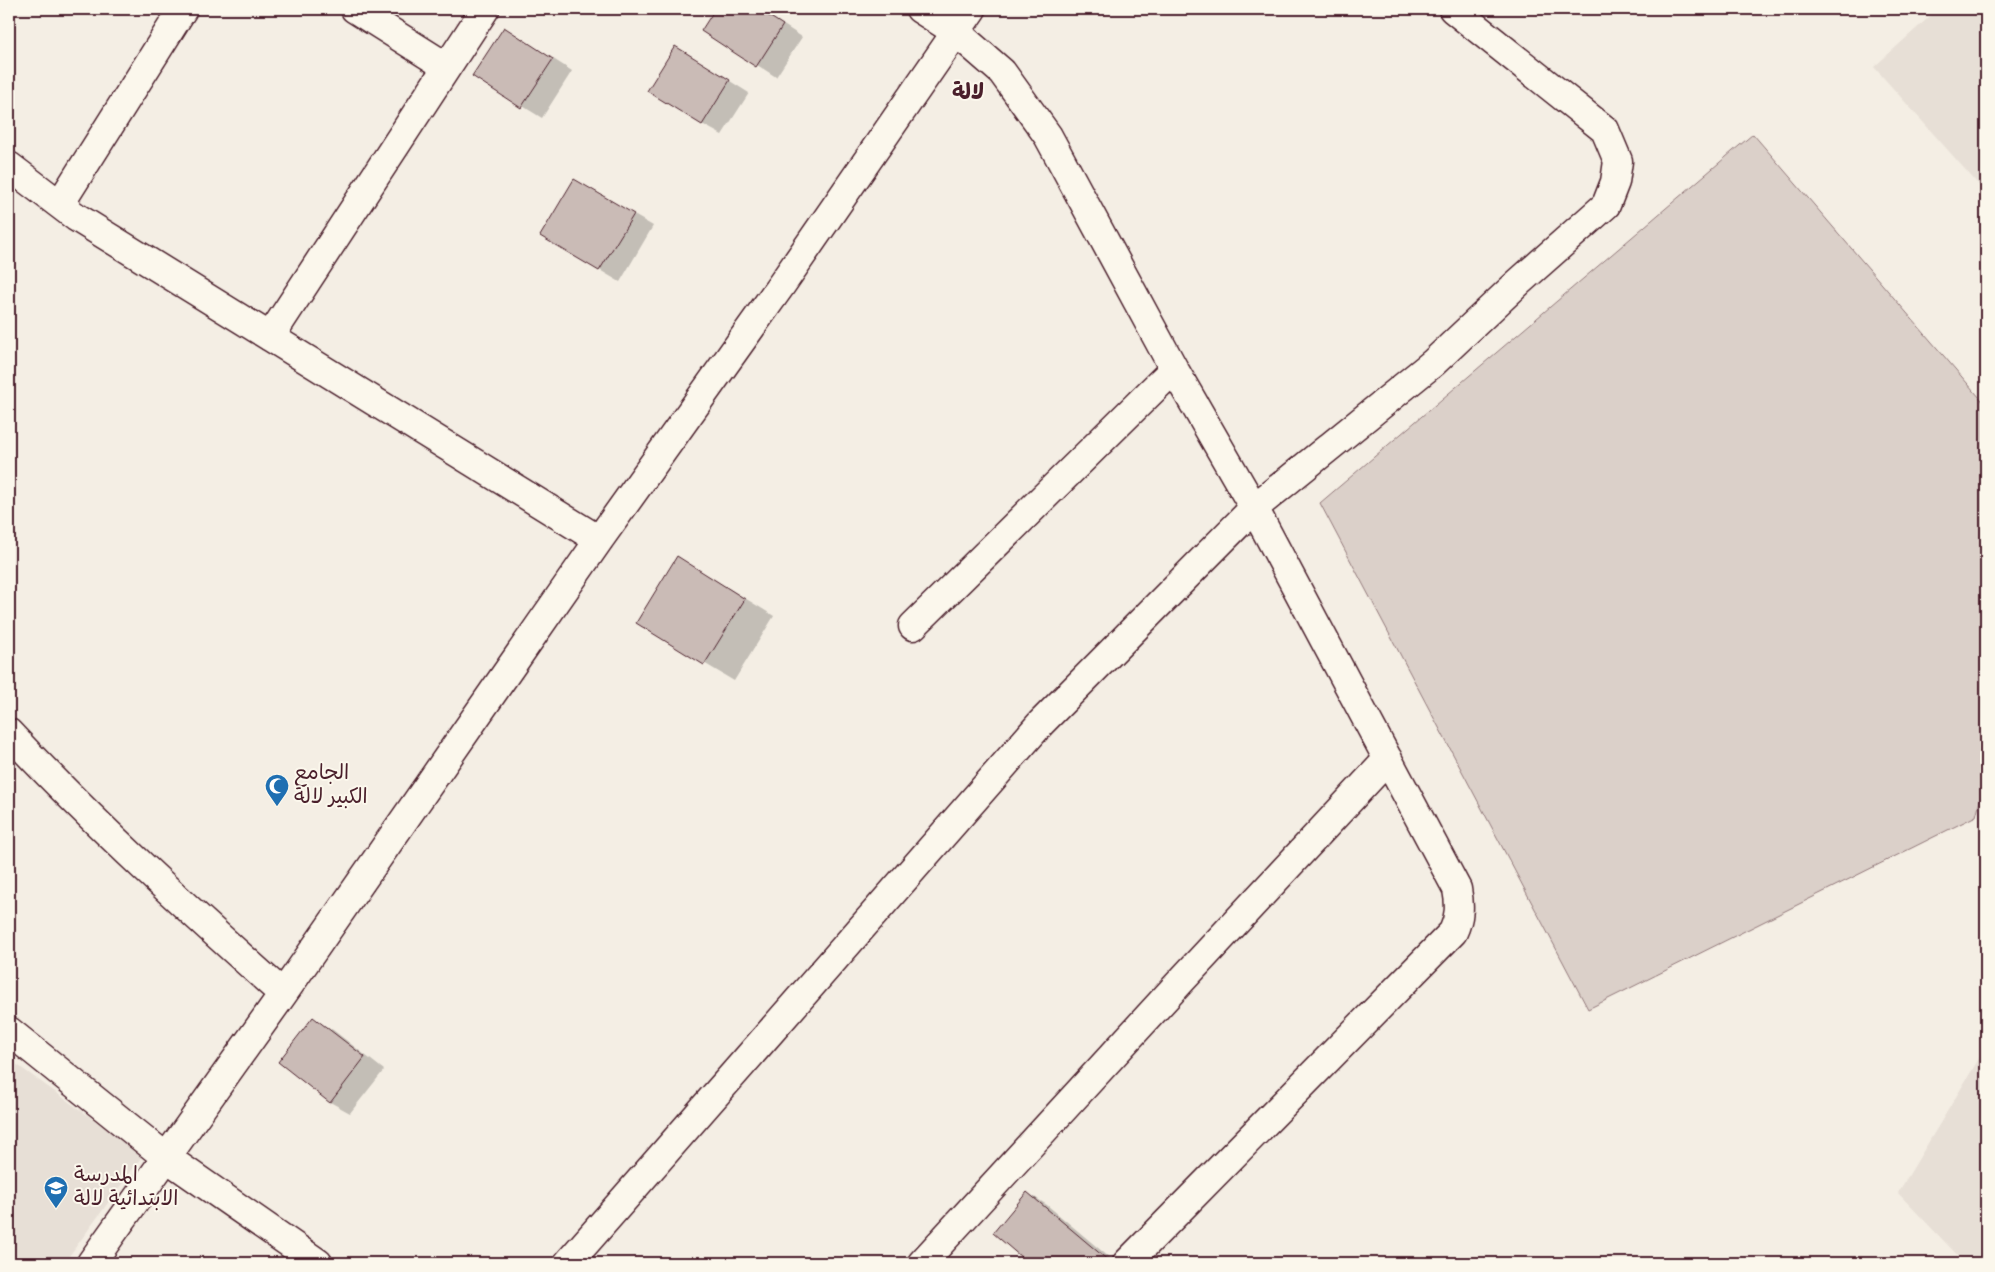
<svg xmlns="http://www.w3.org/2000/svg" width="1995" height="1272" font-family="'Indie Flower','Playpen Sans Arabic',sans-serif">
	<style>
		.built { fill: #e7dfd6 }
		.green { fill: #dbd0c9; stroke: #92787a }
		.shadow { fill: #0003 }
		.building { fill: #cabbb6; stroke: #4a1f2b }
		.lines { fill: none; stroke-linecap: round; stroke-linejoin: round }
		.minor-casing { stroke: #4a1f2b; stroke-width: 31 }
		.minor { stroke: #fbf7ec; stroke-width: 28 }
		.labels { text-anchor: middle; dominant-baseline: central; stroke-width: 4; stroke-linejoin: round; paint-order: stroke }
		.poi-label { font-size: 21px; fill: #4a1f2b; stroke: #fbf7ec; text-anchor: start }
		.neighbourhood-label { font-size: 22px; font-weight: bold; fill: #4a1f2b; stroke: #fbf7ec }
	</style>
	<rect width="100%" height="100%" fill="#f4eee4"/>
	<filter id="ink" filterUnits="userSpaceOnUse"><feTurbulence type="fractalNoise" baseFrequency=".02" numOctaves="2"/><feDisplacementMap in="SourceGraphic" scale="10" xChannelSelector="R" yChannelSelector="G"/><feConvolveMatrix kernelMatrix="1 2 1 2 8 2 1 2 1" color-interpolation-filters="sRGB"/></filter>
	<g filter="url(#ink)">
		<!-- built -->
		<path class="built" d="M1938 9H1986V193L1874 67Z
			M1986 1047V1263H1965L1898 1193Z
			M9 1059 143 1155 64 1263H9Z"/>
		<!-- green -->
		<path class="green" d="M1753 134 1986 405V778L1976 816 1588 1009 1320 503Z"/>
		<!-- shadow -->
		<path class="shadow" d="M717 9H759L802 37 776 77 703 30Z
			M505 28 572 71 542 118 474 76Z
			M695 59 749 93 722 135 702 124Z
			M575 181 653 226 620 282 542 236Z
			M707 575 774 616 734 681 637 623Z
			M313 1019 333 1030 384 1070 350 1113 330 1102Z
			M1028 1193 1047 1205 1116 1263H1030L994 1233Z"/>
		<!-- building -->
		<path class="building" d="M715 9H758L783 25 756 67 701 31Z
			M504 27 553 59 521 108 472 76Z
			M675 46 730 80 702 125 647 91Z
			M574 179 634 214 599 271 540 236Z
			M677 556 745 599 704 665 636 623Z
			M313 1017 365 1057 330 1103 278 1062Z
			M1027 1192 1110 1262V1263H1028L993 1233Z"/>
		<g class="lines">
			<defs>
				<path id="minor" d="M355 9 447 67
					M920 9 956 32 1002 72 1048 136 1174 369 1254 508 1457 889C1460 905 1460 917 1453 932L1127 1263
					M9 166 76 217 599 540
					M60 204 183 9
					M270 337 485 9
					M913 626 1174 369
					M9 733C95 825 189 910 283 994
					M9 1031 167 1158 318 1263
					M91 1263 283 994 599 540 782 284 972 9
					M568 1263 1041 723 1254 508 1433 363 1519 282 1606 205 1615 182 1618 161 1605 130 1453 9
					M922 1263 1181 981 1388 759"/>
			</defs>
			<!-- minor casing -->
			<use href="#minor" class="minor-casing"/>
			<!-- minor -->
			<use href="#minor" class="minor"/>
		</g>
	</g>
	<!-- icons -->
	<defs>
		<symbol id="mosque-pin" viewBox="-11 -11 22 30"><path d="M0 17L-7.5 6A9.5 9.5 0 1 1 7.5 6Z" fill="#1f6fb2" stroke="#fbf7ec"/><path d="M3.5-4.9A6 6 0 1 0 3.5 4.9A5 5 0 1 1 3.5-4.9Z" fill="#fff"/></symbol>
		<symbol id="school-pin" viewBox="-11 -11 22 30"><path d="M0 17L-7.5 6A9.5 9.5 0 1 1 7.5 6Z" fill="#1f6fb2" stroke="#fbf7ec"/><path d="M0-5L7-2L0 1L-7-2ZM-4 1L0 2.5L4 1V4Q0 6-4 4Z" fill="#fff"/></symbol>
	</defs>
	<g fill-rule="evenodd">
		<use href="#mosque-pin" x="263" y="772" width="28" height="38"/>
		<use href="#school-pin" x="42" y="1174" width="28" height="38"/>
	</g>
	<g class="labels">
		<!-- poi labels -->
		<g class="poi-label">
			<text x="294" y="774">الجامع<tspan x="294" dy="24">الكبير لالة</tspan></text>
			<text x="74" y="1176">المدرسة<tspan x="74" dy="24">الابتدائية لالة</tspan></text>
		</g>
		<!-- neighbourhood labels -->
		<g class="neighbourhood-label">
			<text x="968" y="94">لالة</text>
		</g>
	</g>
	<!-- margin -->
	<rect width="1995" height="1272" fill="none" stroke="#fbf7ec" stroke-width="30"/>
	<rect x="15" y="15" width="1965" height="1242" fill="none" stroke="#4a1f2b" stroke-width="2" filter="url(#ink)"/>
</svg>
